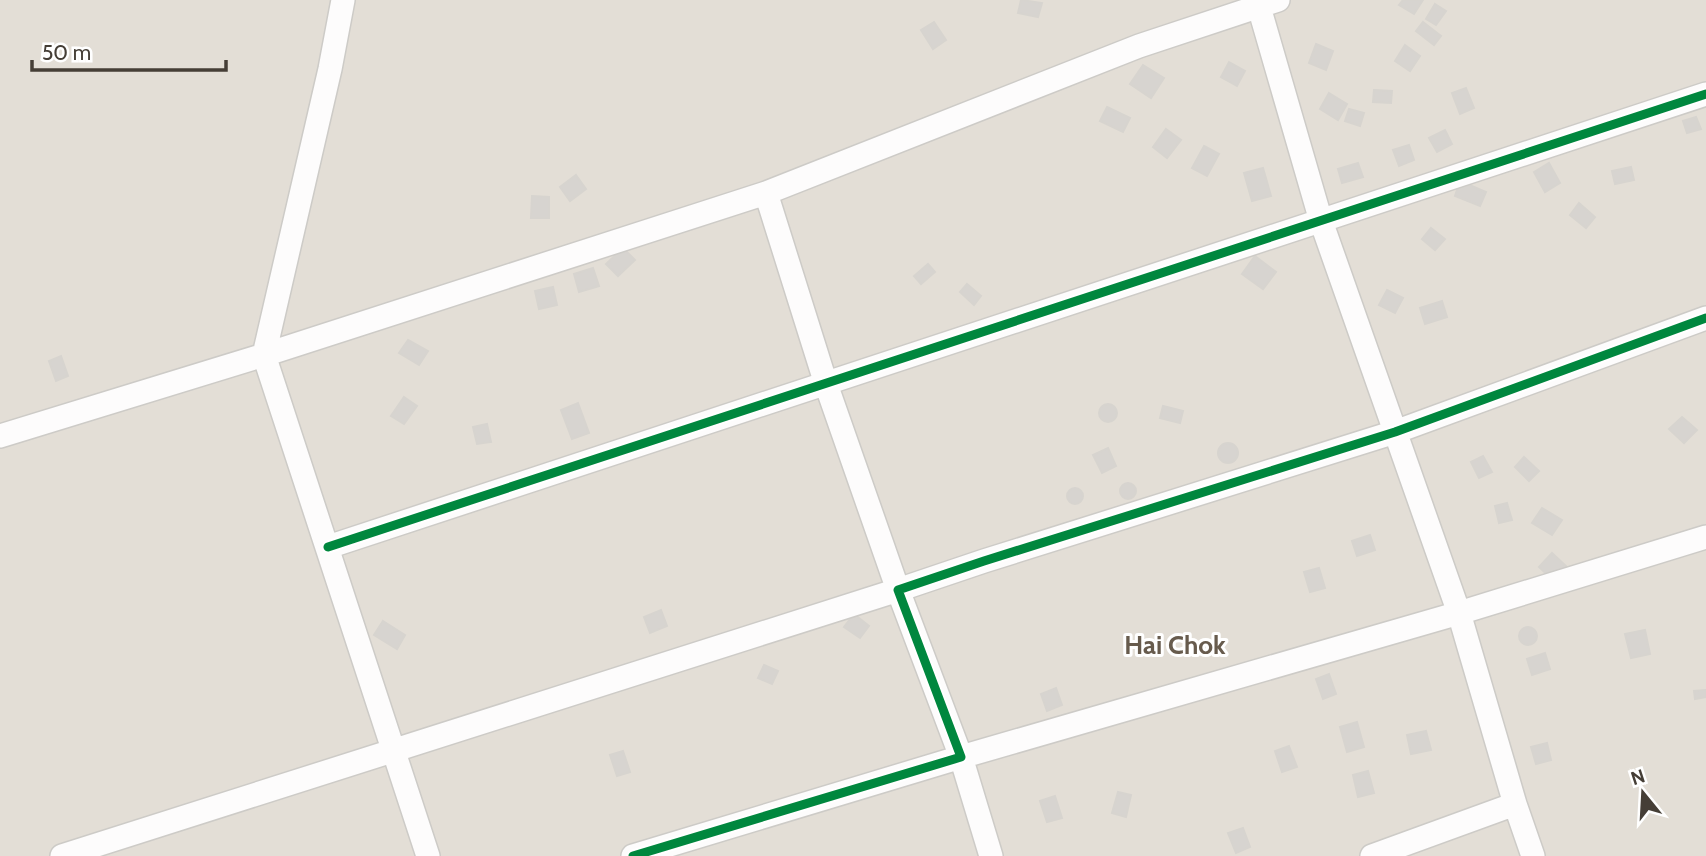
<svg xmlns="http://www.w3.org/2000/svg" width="1706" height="856" font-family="Cabin,sans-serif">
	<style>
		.residential { fill: #e3ded6 }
		.building { fill: #d7d4d0; stroke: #d7d4cf; stroke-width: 2 }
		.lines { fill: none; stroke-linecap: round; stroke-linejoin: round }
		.minor-casing { stroke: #cdcbc7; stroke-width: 26 }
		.minor { stroke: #fdfcfc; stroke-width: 23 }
		.cycleway-casing { stroke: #fff; stroke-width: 13 }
		.cycleway { stroke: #00873e; stroke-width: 9 }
		.labels { text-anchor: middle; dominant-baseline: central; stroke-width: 6; stroke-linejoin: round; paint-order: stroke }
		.district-label { font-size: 26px; font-weight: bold; fill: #675b4d; stroke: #fff }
	</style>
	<rect width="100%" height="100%" fill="#efede9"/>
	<!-- residential -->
	<path class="residential" d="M0 0H1706V856H0Z"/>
	<!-- building -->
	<path class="building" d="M1021 0 1042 3 1038 17 1018 13Z
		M1403 0H1423L1414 14 1399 5Z
		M1435 4 1446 11 1436 25 1426 19Z
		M934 22 946 40 933 49 921 30Z
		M1423 22 1441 36 1434 45 1416 31Z
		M1316 44 1333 51 1326 70 1309 63Z
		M1405 45 1420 56 1410 71 1395 61Z
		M1229 62 1245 71 1237 86 1221 77Z
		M1143 65 1164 78 1151 98 1130 84Z
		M1466 88 1474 108 1460 114 1452 93Z
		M1374 90 1392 91 1391 103 1373 102Z
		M1329 93 1347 104 1338 120 1320 109Z
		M1107 107 1130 118 1123 132 1100 121Z
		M1349 109 1364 113 1360 126 1345 121Z
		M1696 117 1701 129 1687 133 1683 121Z
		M1166 129 1181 140 1167 158 1153 147Z
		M1445 130 1452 144 1437 152 1429 138Z
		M1409 145 1414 160 1399 166 1393 150Z
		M1204 146 1219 154 1207 176 1192 168Z
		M1358 163 1363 177 1342 183 1338 169Z
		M1549 163 1560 183 1545 192 1534 172Z
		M1631 167 1634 180 1615 184 1612 171Z
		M1263 168 1271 196 1252 201 1244 173Z
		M576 175 586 189 570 201 560 187Z
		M1460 181 1486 192 1480 206 1455 196Z
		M532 196 549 197V218H531Z
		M1579 203 1595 217 1586 228 1570 215Z
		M1431 228 1445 239 1435 250 1422 239Z
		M623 248 635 260 618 276 606 264Z
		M1255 256 1276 272 1263 289 1242 274Z
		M928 264 935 272 921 284 914 276Z
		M593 268 599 286 579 292 574 274Z
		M967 284 981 296 974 305 960 292Z
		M553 287 557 305 539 309 535 291Z
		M1387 290 1403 298 1395 313 1379 305Z
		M1442 301 1447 317 1425 324 1420 308Z
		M408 340 428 351 419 365 399 353Z
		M61 356 68 376 56 381 49 361Z
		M404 397 417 406 404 424 391 416Z
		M578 403 589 433 572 439 561 410Z
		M1099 413a9 9 0 1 1 18 0a9 9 0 1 1-18 0Z
		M1163 406 1183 411 1180 423 1160 418Z
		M1682 417 1697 430 1684 443 1669 429Z
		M487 424 491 442 477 444 473 427Z
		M1218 453a10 10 0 1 1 20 0a10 10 0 1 1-20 0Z
		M1108 448 1116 466 1102 473 1093 455Z
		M1483 456 1492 472 1479 478 1471 462Z
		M1524 457 1539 471 1529 481 1515 467Z
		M1120 491a8 8 0 1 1 16 0a8 8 0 1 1-16 0Z
		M1067 496a8 8 0 1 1 16 0a8 8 0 1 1-16 0Z
		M1507 503 1512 520 1499 523 1495 506Z
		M1542 508 1562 520 1552 535 1532 523Z
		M1370 535 1375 550 1357 556 1352 541Z
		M1552 553 1566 566 1553 580 1539 567Z
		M1319 568 1325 588 1310 592 1304 572Z
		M661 610 667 626 650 633 644 617Z
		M854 614 869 626 860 638 844 627Z
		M383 621 405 635 397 649 374 635Z
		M1519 636a9 9 0 1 1 18 0a9 9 0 1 1-18 0Z
		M1645 630 1650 654 1631 658 1625 634Z
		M1545 653 1550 669 1532 675 1527 659Z
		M764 665 778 671 772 684 758 678Z
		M1329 674 1336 694 1323 699 1316 679Z
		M1056 688 1062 705 1047 711 1041 694Z
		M1706 690V697L1695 699 1694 691Z
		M1357 722 1364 747 1347 752 1340 727Z
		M1426 731 1431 750 1411 754 1407 735Z
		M1547 743 1551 760 1536 764 1531 747Z
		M1289 746 1297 767 1282 772 1275 751Z
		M623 751 630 772 617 776 610 755Z
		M1368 771 1374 793 1358 797 1353 775Z
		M1118 792 1131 795 1126 817 1112 813Z
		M1055 796 1062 818 1047 822 1040 801Z
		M1243 828 1250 847 1236 853 1228 833Z"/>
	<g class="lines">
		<defs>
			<path id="minor" d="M343 0 330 69 264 355 428 856
				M1257 0 1321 221 1459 613 1515 804 1533 856
				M0 436 264 355 766 193 1139 46 1278 0
				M328 547 1706 94
				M62 856 898 590 826 384 766 193
				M633 856 961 757 898 590 984 561 1395 432 1706 318
				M991 856 961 757 1459 613 1706 537
				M1372 856 1515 804"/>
		</defs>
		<!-- minor casing -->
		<use href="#minor" class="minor-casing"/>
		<!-- minor -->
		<use href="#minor" class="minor"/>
		<defs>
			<path id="cycleway" d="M328 547 1706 94
				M633 856 961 757 898 590 984 561 1395 432 1706 318"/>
		</defs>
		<!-- cycleway casing -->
		<use href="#cycleway" class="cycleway-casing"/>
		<!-- cycleway -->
		<use href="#cycleway" class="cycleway"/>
	</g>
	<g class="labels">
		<!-- district labels -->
		<g class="district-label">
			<text x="1175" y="645">Hai Chok</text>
		</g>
	</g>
	<!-- north arrow -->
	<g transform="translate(1643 793) rotate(342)" stroke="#ffffff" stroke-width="5" paint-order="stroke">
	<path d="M0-5L12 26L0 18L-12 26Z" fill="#453e36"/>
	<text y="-10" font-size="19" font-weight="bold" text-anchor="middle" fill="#453e36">N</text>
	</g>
	<!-- scale -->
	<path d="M32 60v10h194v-10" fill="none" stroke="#453e36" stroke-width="3.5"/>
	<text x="42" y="60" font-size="21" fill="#453e36" stroke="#ffffff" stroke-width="5" paint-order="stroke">50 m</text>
</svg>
